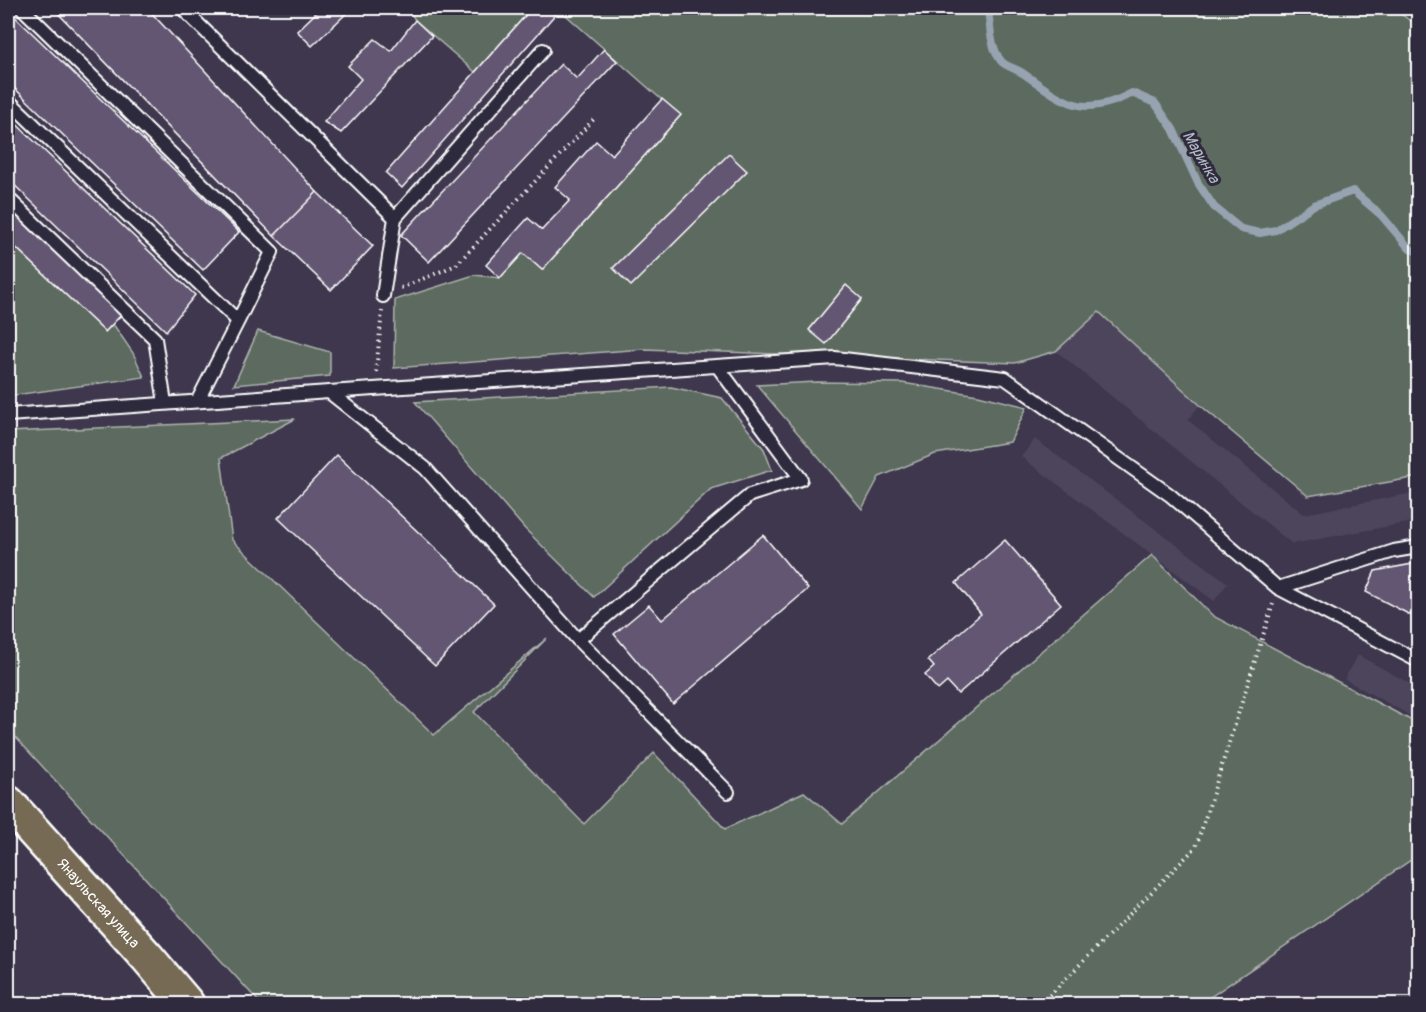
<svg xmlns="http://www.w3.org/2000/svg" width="1426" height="1012" font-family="Pangolin,sans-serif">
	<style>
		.built { fill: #4d445b }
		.green { fill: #5c6a5f; stroke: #aeb4af; stroke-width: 1.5 }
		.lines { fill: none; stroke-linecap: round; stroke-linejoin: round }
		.stream { stroke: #97a3b0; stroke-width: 8 }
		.building { fill: #625672; stroke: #fff; stroke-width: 1.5 }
		.service-casing { stroke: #fff; stroke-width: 16 }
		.primary-casing { stroke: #fff; stroke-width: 38 }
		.path { stroke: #fff; stroke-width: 4; stroke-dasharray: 1.5 4.5; stroke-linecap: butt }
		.service { stroke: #2f2a3d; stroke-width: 12 }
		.primary { stroke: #766a54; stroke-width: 33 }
		.labels { text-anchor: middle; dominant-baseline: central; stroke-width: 6; stroke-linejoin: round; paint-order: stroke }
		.street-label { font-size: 15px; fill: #fff; stroke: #2f2a3d }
		.water-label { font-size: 16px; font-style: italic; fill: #b1bac4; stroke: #2f2a3d }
	</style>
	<rect width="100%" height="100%" fill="#3e374d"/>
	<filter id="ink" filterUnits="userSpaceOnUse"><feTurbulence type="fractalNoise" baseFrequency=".0167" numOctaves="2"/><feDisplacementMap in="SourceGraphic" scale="12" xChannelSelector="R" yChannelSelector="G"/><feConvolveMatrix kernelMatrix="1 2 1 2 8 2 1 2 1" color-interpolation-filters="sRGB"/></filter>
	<g filter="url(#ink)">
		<!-- built -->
		<path class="built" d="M1099 312 1200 405 1188 420 1304 514 1418 492V521L1292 544 1056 351Z
			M1035 439 1228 583 1214 601 1021 457Z
			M1358 655 1418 688V720L1344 679Z"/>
		<!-- green -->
		<path class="green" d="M408 8H532L475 72 415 20Z
			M558 8H1392L1418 26V477L1308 496 1200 405 1099 312 1056 351 1015 363 644 349 394 368 395 300 474 275 500 278 523 253 542 270 680 116Z
			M8 240 105 332 113 324 133 353 144 377 8 396Z
			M258 331 330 352V376L234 385Z
			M817 382 902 383 978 395 1027 407 1010 442 935 454 879 477 862 509 757 385Z
			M671 387 722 398 764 449 772 470 711 489 594 597 525 529 415 402Z
			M295 419 221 458 232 540 434 735 547 638 474 712 584 824 654 753 725 829 804 792 842 824 1152 555 1213 616 1418 724V855L1200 1004H261L8 729V432Z"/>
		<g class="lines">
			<!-- stream -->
			<path class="stream" d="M988 8C990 25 990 47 1001 61 1006 67 1018 69 1024 74 1066 103 1083 119 1132 93L1155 103 1173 129 1198 183 1214 207 1241 229 1260 233 1276 230 1314 205 1353 191 1381 215 1410 249 1418 252"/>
		</g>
		<!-- building -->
		<path class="building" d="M58 8H147L317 192 274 236 55 10Z
			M321 8H352L312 46 297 31Z
			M532 8 560 9 402 188 386 173Z
			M8 10 239 232 203 270 8 82Z
			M415 20 432 36 341 133 324 122 361 79 348 66 375 39 391 51Z
			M604 49 617 61 429 262 401 235 561 64 577 79Z
			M662 99 681 115 542 270 523 253 500 278 486 265 528 218 542 230 570 200 555 187 596 141 612 155Z
			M8 116 195 295 166 331 8 179Z
			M729 154 747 171 631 286 613 268Z
			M317 192 373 246 331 290 274 236Z
			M8 207 121 315 105 332 8 240Z
			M846 285 862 299 826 344 809 330Z
			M337 455 494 604 435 666 278 518Z
			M763 535 808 589 673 704 614 634 649 605 662 620Z
			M1005 540 1061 604 958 694 947 682 938 690 925 675 934 667 928 660 981 614 956 583Z
			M1418 563V619L1366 592 1375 571Z"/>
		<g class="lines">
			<defs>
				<path id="service" d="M22 8 272 252 238 321
					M182 8 395 218
					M8 100 238 321 198 400
					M8 198 155 339 165 403
					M383 296 395 218 543 50
					M718 367 801 479 750 495 578 640 425 468 329 392 835 358 1005 378 1170 495 1278 588
					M8 415 329 392
					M1418 547 1394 551 1278 588 1418 661
					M578 640 728 792"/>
				<g id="primary">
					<path id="s1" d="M8 803 147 957 187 1004"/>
				</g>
			</defs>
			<!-- service casing -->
			<use href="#service" class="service-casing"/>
			<!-- primary casing -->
			<use href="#primary" class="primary-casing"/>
			<!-- path -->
			<path class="path" d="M401 288 456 265 594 119
				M376 372 382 311
				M1041 1004 1196 847 1273 604"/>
			<!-- service -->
			<use href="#service" class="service"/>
			<!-- primary -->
			<use href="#primary" class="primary"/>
		</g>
	</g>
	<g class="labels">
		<!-- street labels -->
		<g class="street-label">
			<text stroke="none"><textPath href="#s1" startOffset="135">Янаульская улица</textPath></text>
		</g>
		<!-- water labels -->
		<g class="water-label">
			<text transform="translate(1201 157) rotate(60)">Маринка</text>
		</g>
	</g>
	<!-- margin -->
	<rect width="1426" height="1012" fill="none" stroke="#2f2a3d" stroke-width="30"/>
	<rect x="15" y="15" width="1396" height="982" fill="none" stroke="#fff" stroke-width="2" filter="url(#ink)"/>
</svg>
